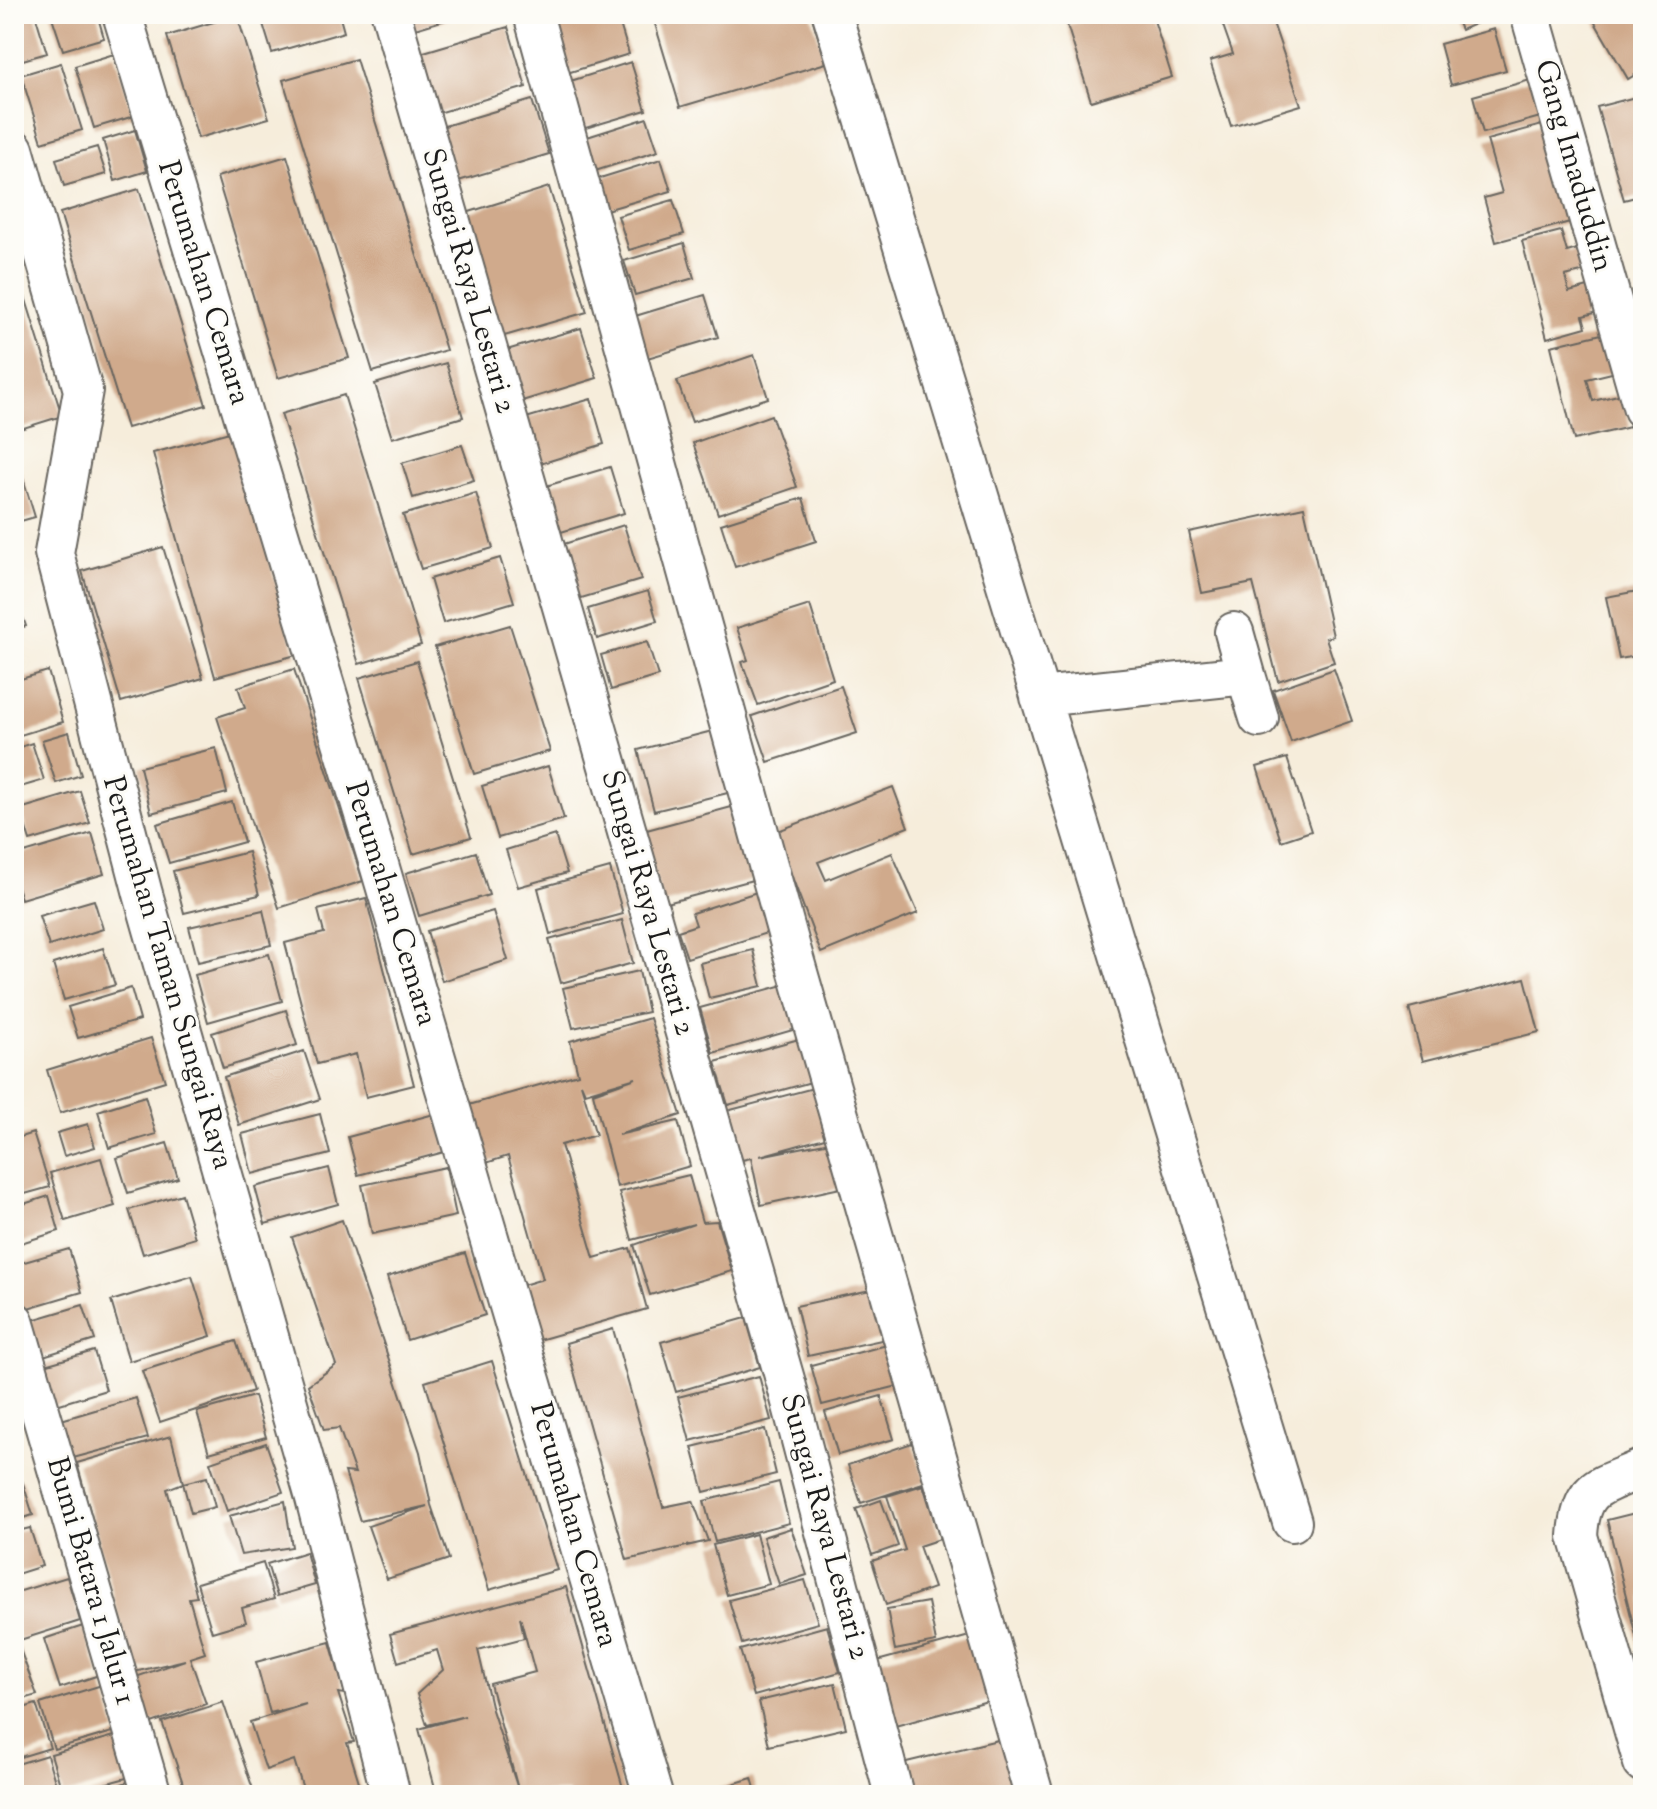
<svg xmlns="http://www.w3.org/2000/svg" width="1657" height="1809" font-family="'Sorts Mill Goudy',serif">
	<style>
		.building { fill: #d0aa8c; fill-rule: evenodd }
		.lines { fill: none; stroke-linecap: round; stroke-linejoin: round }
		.minor-casing { stroke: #68655f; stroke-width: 42 }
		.minor { stroke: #fff; stroke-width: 38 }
		.labels { text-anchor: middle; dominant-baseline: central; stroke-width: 6; stroke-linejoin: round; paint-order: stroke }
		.street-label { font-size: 30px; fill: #1c1c1c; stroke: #fdfcf7 }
	</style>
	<rect width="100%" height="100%" fill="#fdfcf7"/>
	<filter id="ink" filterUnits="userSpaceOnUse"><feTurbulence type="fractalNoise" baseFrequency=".0125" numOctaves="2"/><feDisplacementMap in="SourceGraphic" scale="16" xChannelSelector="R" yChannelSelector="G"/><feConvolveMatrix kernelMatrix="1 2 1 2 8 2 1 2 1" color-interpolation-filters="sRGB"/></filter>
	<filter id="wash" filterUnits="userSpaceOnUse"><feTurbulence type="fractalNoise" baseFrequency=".006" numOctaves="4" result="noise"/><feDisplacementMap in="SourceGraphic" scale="32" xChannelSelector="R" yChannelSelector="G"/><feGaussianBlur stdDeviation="1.8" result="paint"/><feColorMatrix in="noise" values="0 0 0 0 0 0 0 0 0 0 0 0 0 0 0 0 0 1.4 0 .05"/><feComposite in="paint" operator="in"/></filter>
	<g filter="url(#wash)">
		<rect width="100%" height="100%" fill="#f6eddb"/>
		<g id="blocks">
			<!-- building -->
			<path class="building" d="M27 14H35L47 53 16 62 14 18Z
				M51 14H97L104 38 63 50Z
				M260 14H339L344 32 272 53Z
				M411 14H462V15L415 29Z
				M564 14H617L629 54 554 77 537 22Z
				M652 14H811L826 63 680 107Z
				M1104 14H1152L1172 77 1091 101 1067 25Z
				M1219 14H1270L1301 105 1231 126 1210 61 1233 54Z
				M1454 14H1498L1461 30Z
				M1590 14H1643V70L1628 79Z
				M237 15 269 118 198 138 167 36Z
				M508 27 526 87 425 117 407 57Z
				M1494 29 1506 70 1451 85 1440 44Z
				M114 54 134 116 94 128 75 66Z
				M356 59 446 350 373 372 283 80Z
				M631 62 646 110 572 132 558 85Z
				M61 63 82 130 42 142 21 75Z
				M1534 79 1544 116 1483 133 1473 96Z
				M1643 95V195L1624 200 1597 107Z
				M532 100 549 154 455 182 438 128Z
				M647 118 658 151 592 172 581 139Z
				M1553 122 1581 219 1496 242 1484 198 1502 193 1487 140Z
				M135 130 147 171 115 181 103 140Z
				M97 147 106 174 64 186 56 159Z
				M287 156 349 358 278 378 217 177Z
				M661 159 671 191 606 210 597 179Z
				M549 187 587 312 501 337 463 214Z
				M139 189 206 405 127 428 60 213Z
				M673 200 684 234 629 250 618 216Z
				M1561 231 1567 252 1588 246 1594 269 1565 276 1569 292 1600 284 1606 310 1583 316 1586 327 1547 338 1522 241Z
				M684 243 694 278 635 295 624 261Z
				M18 274 62 416 14 431V275Z
				M705 295 718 337 644 359 632 317Z
				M581 328 597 378 522 401 507 350Z
				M1610 332 1620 371 1587 379 1593 401 1622 394 1630 427 1574 440 1551 346Z
				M754 355 768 398 692 422 677 381Z
				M446 363 463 417 392 438 375 384Z
				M344 395 421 645 359 664 281 414Z
				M591 399 604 444 540 464 526 418Z
				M771 415 797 487 718 514 693 443Z
				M233 431 296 655 215 677 153 453Z
				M462 445 474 480 413 498 402 463Z
				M14 449 35 517 14 523Z
				M610 467 624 513 561 532 546 486Z
				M476 493 493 548 421 569 403 515Z
				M803 498 816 541 735 567 721 524Z
				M1304 507 1333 636 1326 638 1334 662 1278 681 1253 583 1202 593 1189 532Z
				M624 525 641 580 578 599 561 545Z
				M163 547 203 678 121 702 82 571Z
				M500 558 514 602 443 623 430 579Z
				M1643 590V655L1619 659 1606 597Z
				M14 591 26 626 14 630Z
				M648 591 657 621 597 639 588 609Z
				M810 605 833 679 758 705 742 662 748 660 737 628Z
				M510 625 550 751 474 774 435 647Z
				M647 642 658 676 611 690 601 655Z
				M417 661 471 837 413 854 359 678Z
				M294 669 363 881 279 908 217 717 245 708 238 687Z
				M1334 669 1352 721 1291 742 1273 690Z
				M48 671 63 722 14 737V681Z
				M841 686 857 733 768 762 752 716Z
				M724 728 740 790 654 811 638 750Z
				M69 732 81 775 56 783 42 740Z
				M32 743 44 780 14 789V749Z
				M216 748 227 793 151 813 140 767Z
				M1287 758 1311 831 1281 841 1257 767Z
				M548 766 564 819 498 838 482 786Z
				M893 787 908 827 818 862 826 880 892 853 918 913 821 953 775 832Z
				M80 791 90 823 30 841 20 809Z
				M232 802 244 842 169 863 157 824Z
				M739 805 760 878 663 904 643 831Z
				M92 833 104 874 21 899 14 877V856Z
				M555 835 567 873 518 887 506 850Z
				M248 852 259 895 184 913 173 871Z
				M476 852 489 895 419 916 406 873Z
				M610 868 623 914 550 934 538 888Z
				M763 890 776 930 687 958 678 931 696 925 692 913Z
				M366 898 414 1085 366 1097 356 1054 317 1064 285 943 324 933 318 910Z
				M94 900 103 929 49 946 39 916Z
				M263 910 271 945 198 962 189 927Z
				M493 911 508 960 442 981 427 931Z
				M622 920 633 963 561 983 549 940Z
				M103 948 115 985 64 1000 53 964Z
				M753 950 762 986 709 998 700 963Z
				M269 954 282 1001 208 1022 195 975Z
				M639 971 648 1012 573 1028 563 988Z
				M1525 978 1539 1032 1423 1061 1409 1008Z
				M791 983 803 1027 713 1053 700 1008Z
				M131 988 140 1020 78 1038 68 1007Z
				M286 1010 297 1045 223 1068 212 1033Z
				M650 1018 681 1115 618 1135 678 1121 690 1166 617 1187 593 1093 636 1078 585 1093 581 1084 596 1135 561 1145 594 1258 630 1248 647 1309 539 1340 523 1285 543 1279 508 1156 486 1163 469 1105 578 1074 570 1041Z
				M810 1036 822 1079 728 1105 715 1062Z
				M151 1038 165 1081 60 1113 47 1070Z
				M304 1051 320 1099 239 1125 224 1077Z
				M825 1085 839 1134 760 1156 840 1140 850 1186 761 1205 751 1158 737 1161 723 1112Z
				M145 1096 156 1134 109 1148 98 1111Z
				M438 1113 448 1151 358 1175 348 1137Z
				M320 1114 330 1154 252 1174 242 1134Z
				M88 1124 95 1147 64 1156 57 1133Z
				M33 1133 50 1187 14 1197V1139Z
				M167 1143 178 1178 128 1193 117 1158Z
				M101 1158 115 1206 65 1221 50 1173Z
				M446 1167 456 1216 372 1234 362 1185Z
				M329 1168 338 1204 265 1224 255 1187Z
				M689 1175 702 1222 717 1221 732 1271 650 1295 634 1245 694 1224 632 1240 619 1192Z
				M182 1194 195 1238 143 1254 129 1210Z
				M49 1196 59 1231 18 1244 14 1207Z
				M342 1220 420 1452 431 1505 449 1559 387 1579 368 1526 427 1506 360 1521 345 1472 355 1473 339 1428 324 1430 308 1385 336 1365 292 1237Z
				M69 1249 82 1292 21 1310 14 1285V1265Z
				M465 1253 485 1315 407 1340 387 1277Z
				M192 1276 211 1336 129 1361 111 1301Z
				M875 1289 886 1339 808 1356 796 1306Z
				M83 1305 95 1340 40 1357 29 1321Z
				M746 1318 760 1367 676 1392 661 1342Z
				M613 1329 663 1507 693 1501 708 1541 627 1560 566 1343Z
				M236 1341 253 1391 160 1422 142 1371Z
				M887 1345 898 1386 822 1405 811 1365Z
				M94 1351 106 1390 53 1406 41 1366Z
				M492 1361 557 1570 489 1590 425 1382Z
				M759 1376 771 1420 690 1441 678 1397Z
				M254 1396 266 1437 209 1453 197 1412Z
				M881 1396 894 1439 838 1455 825 1412Z
				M136 1398 148 1438 62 1461 51 1423Z
				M765 1429 776 1474 704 1492 692 1447Z
				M171 1436 183 1483 167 1489 197 1597 189 1598 205 1653 190 1658 206 1704 146 1725 130 1679 185 1660 134 1672 77 1463Z
				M266 1443 283 1492 227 1511 210 1462Z
				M912 1443 926 1482 861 1503 848 1465Z
				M207 1477 215 1507 191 1513 183 1483Z
				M22 1480 33 1515 14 1521V1482Z
				M779 1482 789 1523 715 1542 704 1501Z
				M923 1485 940 1539 919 1546 934 1588 886 1605 872 1561 905 1550 887 1496Z
				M881 1500 898 1546 872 1555 856 1509Z
				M285 1501 292 1547 241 1555 229 1516Z
				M1643 1511V1660H1642L1607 1520Z
				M30 1528 42 1566 14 1575V1532Z
				M791 1528 807 1575 779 1584 763 1537Z
				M756 1534 769 1584 727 1595 713 1545Z
				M306 1552 315 1585 277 1596 267 1564Z
				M263 1563 274 1599 242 1608 246 1622 212 1632 197 1583Z
				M67 1577 80 1621 20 1640 14 1620V1593Z
				M805 1580 818 1623 742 1644 729 1600Z
				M566 1587 625 1795H569L568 1792 437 1795 419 1729 465 1716 427 1725 417 1694 443 1670 437 1650 398 1662 390 1634ZM520 1617 535 1672 490 1684 518 1789 492 1710 478 1650 524 1638Z
				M928 1602 936 1642 895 1650 887 1609Z
				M83 1626 99 1675 60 1688 44 1639Z
				M827 1626 840 1672 754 1696 740 1650Z
				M977 1634 995 1699 895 1726 877 1661Z
				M330 1642 345 1694 338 1693 354 1742 347 1743 363 1795H305L294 1760 266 1770 250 1722 306 1704 270 1713 256 1662Z
				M18 1644 37 1695 14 1702V1646Z
				M835 1683 846 1728 769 1746 759 1701Z
				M102 1685 116 1731 54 1749 40 1704Z
				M223 1702 255 1795H187L162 1722Z
				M36 1704 50 1748 14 1759V1711Z
				M118 1735 130 1777 63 1795 51 1754Z
				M1006 1738 1020 1795H901L894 1765Z
				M47 1755 59 1795H14V1765Z
				M752 1778 757 1795H700V1794Z
				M131 1781 136 1795H89V1794Z"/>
		</g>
	</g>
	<g filter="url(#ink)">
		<use href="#blocks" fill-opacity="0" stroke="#68655f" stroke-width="2"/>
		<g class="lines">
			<defs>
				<path id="minor" d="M122 14 378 861 653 1795
					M391 14 786 1383 894 1795
					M533 14 791 948 1034 1795
					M832 14 1292 1522
					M1530 14 1643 409
					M14 149 83 390 54 553 143 894 315 1498 391 1795
					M1246 675 1259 718
					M1040 697 1246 675 1234 632
					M14 1321 152 1795
					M1643 1468C1601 1487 1581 1484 1578 1536L1643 1763"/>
			</defs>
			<!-- minor casing -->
			<use href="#minor" class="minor-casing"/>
			<!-- minor -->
			<use href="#minor" class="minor"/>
		</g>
	</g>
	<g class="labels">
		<!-- street labels -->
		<g class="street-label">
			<text transform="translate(1573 166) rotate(74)">Gang Imaduddin</text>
			<text transform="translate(468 281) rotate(74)">Sungai Raya Lestari 2</text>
			<text transform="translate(203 283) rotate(73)">Perumahan Cemara</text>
			<text transform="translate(647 903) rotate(74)">Sungai Raya Lestari 2</text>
			<text transform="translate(390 904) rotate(73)">Perumahan Cemara</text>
			<text transform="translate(167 973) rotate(74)">Perumahan Taman Sungai Raya</text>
			<text transform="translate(573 1525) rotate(74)">Perumahan Cemara</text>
			<text transform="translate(824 1527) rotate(75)">Sungai Raya Lestari 2</text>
			<text transform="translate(90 1581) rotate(74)">Bumi Batara 1 Jalur 1</text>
		</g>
	</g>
	<!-- margin -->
	<rect width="1657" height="1809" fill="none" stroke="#fdfcf7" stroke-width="48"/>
</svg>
